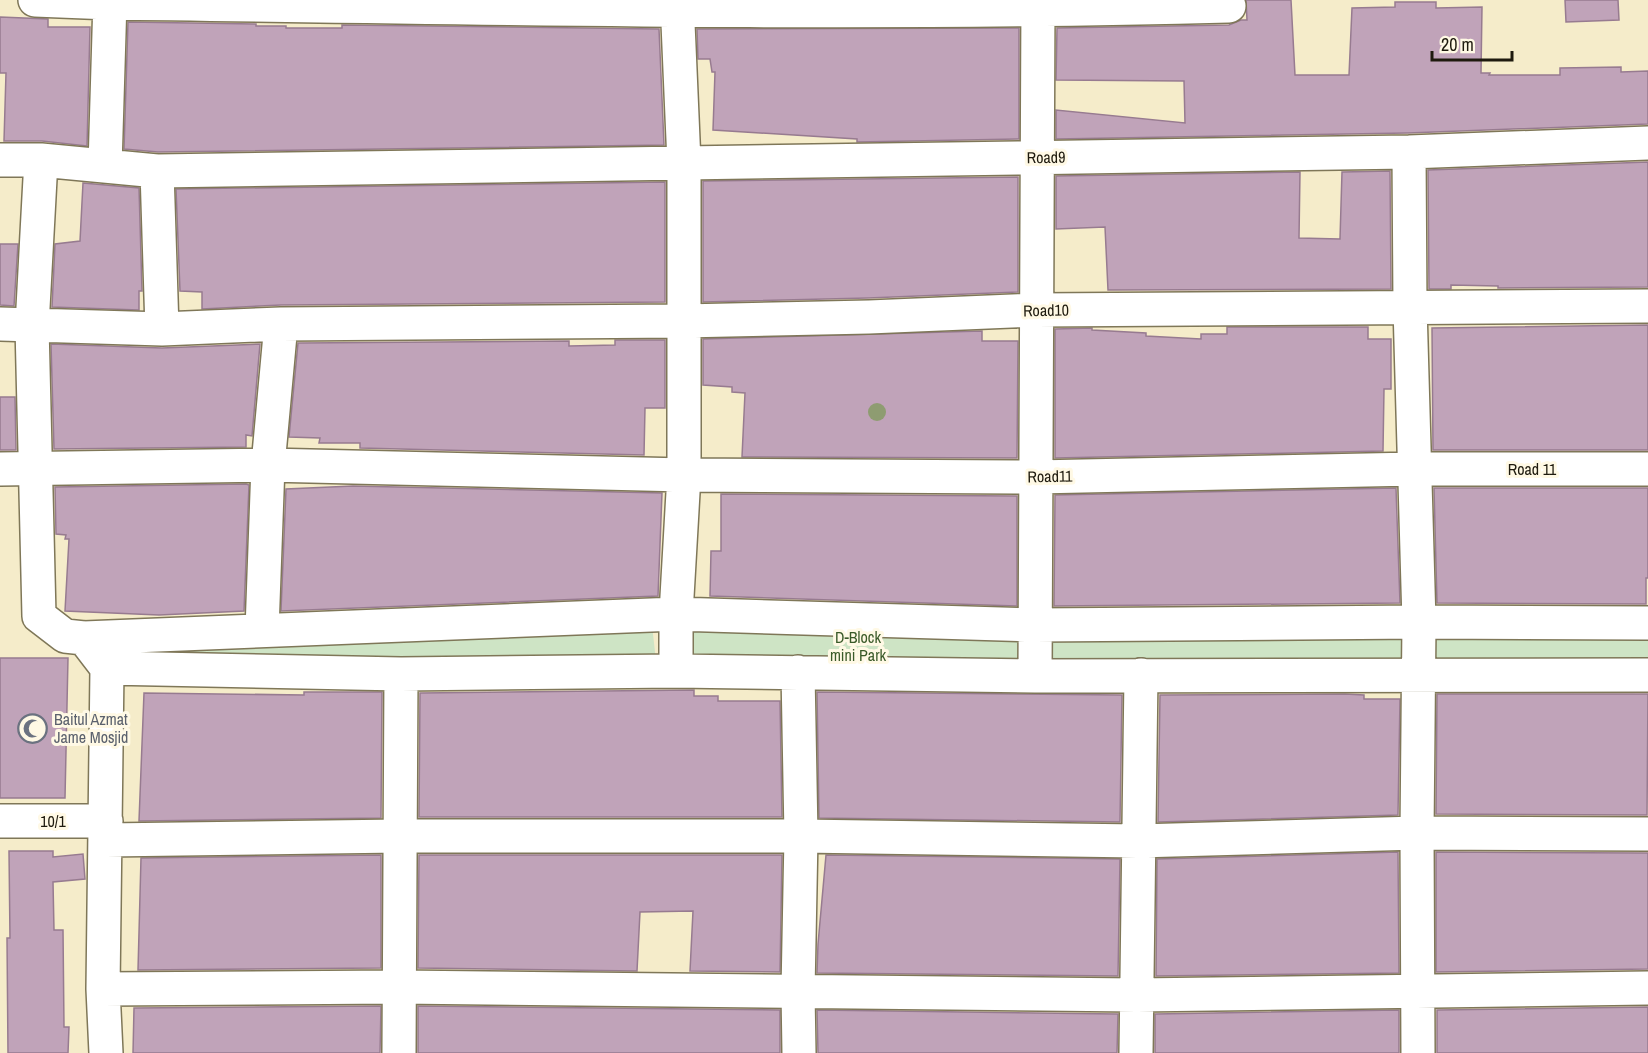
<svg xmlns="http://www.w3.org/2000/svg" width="1648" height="1053" font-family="'Archivo Narrow',sans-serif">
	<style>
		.green { fill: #cee4c5 }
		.building { fill: #c0a3b9; stroke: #977b90; stroke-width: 1.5 }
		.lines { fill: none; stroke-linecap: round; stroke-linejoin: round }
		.minor-casing { stroke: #7f7758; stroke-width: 36 }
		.minor { stroke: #fff; stroke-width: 33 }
		.tree { fill: #8e9c71 }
		.labels { text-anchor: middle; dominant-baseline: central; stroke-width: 6; stroke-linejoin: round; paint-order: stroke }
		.street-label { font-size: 16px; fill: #1e1a0e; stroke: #fff9e5 }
		.park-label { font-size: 16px; fill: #3a5a29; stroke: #fff9e5 }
		.worship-label { font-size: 16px; fill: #5b616d; stroke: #fff9e5; text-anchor: start }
	</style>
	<rect width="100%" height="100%" fill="#f5ecca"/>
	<!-- green -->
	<path class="green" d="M693 623 1025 625 1024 669 692 667Z
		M652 625 656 661 116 660 103 648Z
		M1426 629 1648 630V663L1425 664Z
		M1040 630 1414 632 1413 662 1040 660Z"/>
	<!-- building -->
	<path class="building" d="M1246 0H1291L1295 75H1349L1352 8 1395 7V2H1436V8L1482 7 1481 73H1490L1489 75H1560V68L1621 67V72L1648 71V124L1408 133 1056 139V110L1185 123 1184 81 1056 80 1057 28 1229 25 1241 20H1247Z
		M1565 0H1618L1619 20 1566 22Z
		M0 17 48 19V27H90L87 146 42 141H4L6 73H0Z
		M128 22 256 24V26H286V28H342V25L659 29 664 145 158 152 124 149Z
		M1019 28V139L857 142V139L713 130 715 72H712L710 59H698L697 29Z
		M1648 162V287L1498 288V286L1451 285V289H1429L1428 170Z
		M1390 171 1391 289 1108 290 1105 227 1056 229V176L1300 172 1299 238 1340 239 1342 172Z
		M1018 177V292L868 298 703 302V181Z
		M665 182V302L281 305 202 309V292L180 291 176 189Z
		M83 183 139 188 142 291H139V310L52 307 55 244 80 241Z
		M0 244H18L14 306 0 305Z
		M1648 325V450H1433L1432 328Z
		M1227 327H1368V339H1391V389H1384L1383 451 1055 458V329L1092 328V330L1146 333V336L1201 339V334H1227Z
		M982 331V341H1018L1017 458 742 457 745 393 732 392V387L703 385V339Z
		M615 340H665V408H645L644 455 360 448V443H319L320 438 289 437 298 343 569 341V346L615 345Z
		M51 344 162 348 260 344 252 436 246 435V447L54 449Z
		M0 397H15L16 450H0Z
		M246 484 249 485 244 611 159 615 65 611 69 539H65L66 535 56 534 55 487Z
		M353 486 662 493 658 596 281 611 286 489Z
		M1396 488 1400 603 1054 606 1055 495Z
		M1434 488H1648V578H1646V604L1437 603Z
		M721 494 1017 496V606L710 596 711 551H721Z
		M0 658H68L65 798H0Z
		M694 690V696H718V701H780L782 817H419L420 693Z
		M304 692H382L381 818 139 821 144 693 304 695Z
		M817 692 1122 695 1120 822 819 818Z
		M1345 694 1364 695V699H1400L1398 815 1158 822 1160 695Z
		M1437 694H1648L1647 815 1436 814Z
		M9 851H53V857L83 854 85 879 53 882 54 930H63L64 1027H69L68 1053H8L7 938H10Z
		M1398 852 1399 973 1156 976 1157 859Z
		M1436 852 1648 853V969L1436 972Z
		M381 855V968L138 970 141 858Z
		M419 855H782L780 972 690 971 693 911 640 912 637 971 418 968Z
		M826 855 1120 859 1118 976 817 973 818 944Z
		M381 1006 380 1053H133L134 1008Z
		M418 1006 780 1010V1053H418Z
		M1648 1007V1053H1437V1010Z
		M817 1010 1118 1014 1117 1053H818Z
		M1399 1010V1053H1155V1014Z"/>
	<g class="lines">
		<defs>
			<path id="minor" d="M35 0 110 3C483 8 856 16 1229 6
				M1409 152 1410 307 1419 622 1417 833 1418 1053
				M0 160H41L157 171 1409 152 1648 143
				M41 160 32 326 39 616 65 636 84 638 107 668 401 674 676 671 1035 676 1648 675
				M105 166 110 0
				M157 171 162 329
				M0 324 162 329 281 324 683 321 869 317 1036 310 1648 306
				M0 469 268 465 684 475 1036 477 1415 469H1648
				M262 630 268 465 281 324
				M84 638 676 614 1035 625 1419 622 1648 623
				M676 671V614L684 475V163L677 0
				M798 672 801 836 798 991 799 1053
				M1035 676 1038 0
				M0 821H106
				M106 840 400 836H801L1138 841 1417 833 1648 834
				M103 989 398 987 1137 995 1648 988
				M106 1053 103 989 107 668
				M399 1053 401 674
				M1136 1053 1141 675"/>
		</defs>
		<!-- minor casing -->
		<use href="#minor" class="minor-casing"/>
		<!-- minor -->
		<use href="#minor" class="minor"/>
	</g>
	<!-- trees -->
	<circle class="tree" cx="877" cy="412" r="9"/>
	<!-- icons -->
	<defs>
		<symbol id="mosque-ring" viewBox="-11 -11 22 22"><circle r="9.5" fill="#fff9e5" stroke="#6b7280" stroke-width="1.5"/><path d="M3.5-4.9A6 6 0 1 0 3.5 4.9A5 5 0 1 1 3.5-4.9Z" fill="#6b7280"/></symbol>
	</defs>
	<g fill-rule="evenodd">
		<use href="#mosque-ring" x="16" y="712" width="33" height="33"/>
	</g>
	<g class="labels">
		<!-- street labels -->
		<g class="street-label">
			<text transform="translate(1046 157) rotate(-1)">Road9</text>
			<text transform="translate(1046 310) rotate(-1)">Road10</text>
			<text x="1532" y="469">Road 11</text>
			<text transform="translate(1050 476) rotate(-1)">Road11</text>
			<text x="53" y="821">10/1</text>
		</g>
		<!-- park labels -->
		<g class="park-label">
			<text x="858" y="637">D-Block<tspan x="858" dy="18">mini Park</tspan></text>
		</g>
		<!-- worship labels -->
		<g class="worship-label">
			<text x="54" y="719">Baitul Azmat<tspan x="54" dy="18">Jame Mosjid</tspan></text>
		</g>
	</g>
	<!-- scale -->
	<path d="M1432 51v9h80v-9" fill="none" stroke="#1e1a0e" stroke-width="3"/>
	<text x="1441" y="51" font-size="18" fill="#1e1a0e" stroke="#fff9e5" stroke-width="4.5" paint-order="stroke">20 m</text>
</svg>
